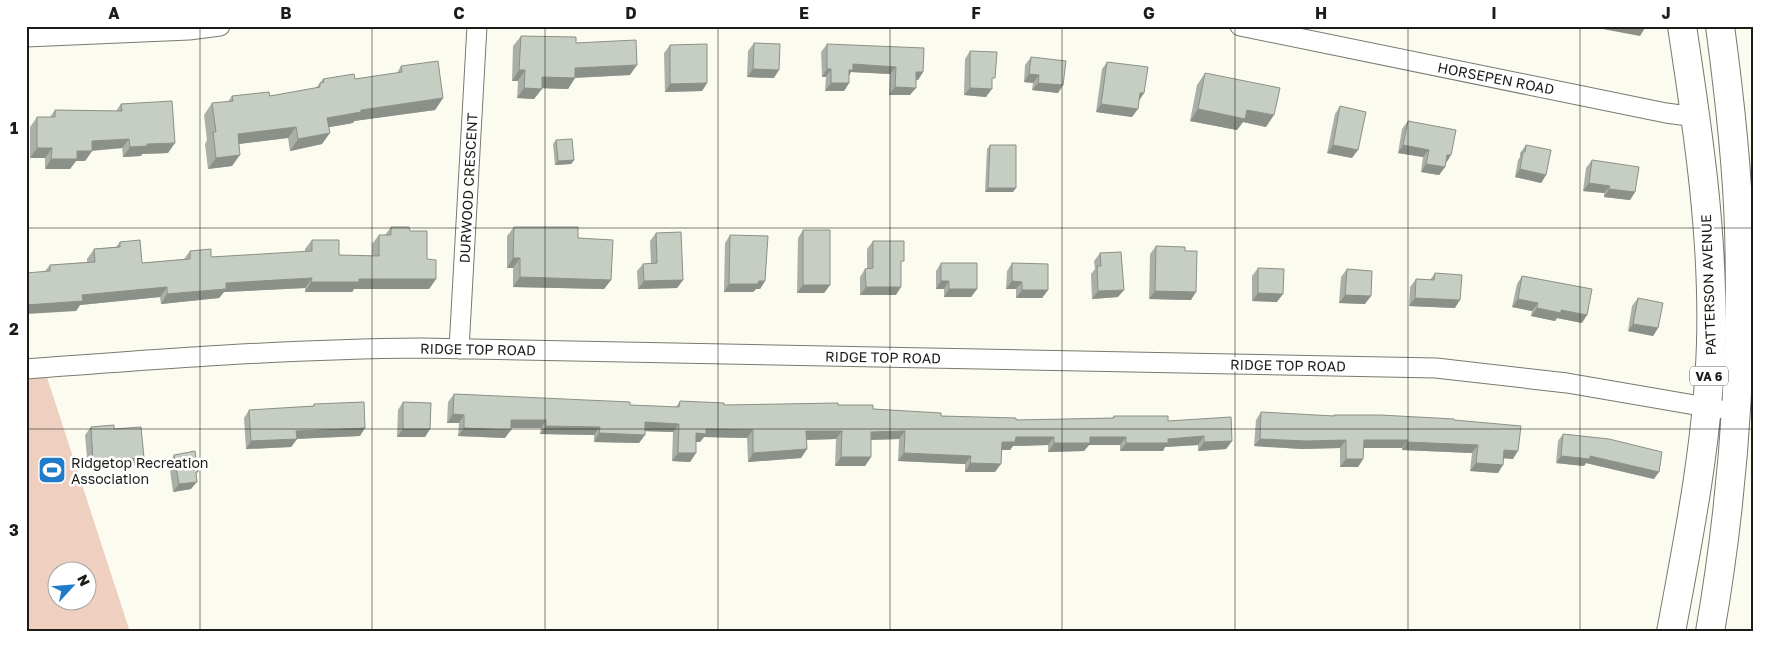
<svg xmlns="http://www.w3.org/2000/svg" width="1780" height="658" font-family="'Golos Text',sans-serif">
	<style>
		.green { fill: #efd0c0; fill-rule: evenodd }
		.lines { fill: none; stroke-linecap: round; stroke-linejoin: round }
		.street-casing { stroke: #79796f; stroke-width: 21 }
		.primary-casing { stroke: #79796f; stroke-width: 30 }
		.street { stroke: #fff; stroke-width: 19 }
		.primary { stroke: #fff; stroke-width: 28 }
		.wall { fill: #aab0a8 }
		.shaded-wall { fill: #8b9088 }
		.building { fill: #c6cdc3; stroke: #8b9088 }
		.grid { fill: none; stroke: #1b1b17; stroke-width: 1; stroke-opacity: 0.55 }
		.labels { text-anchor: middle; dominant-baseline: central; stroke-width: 5; stroke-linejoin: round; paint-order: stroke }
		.shield { fill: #fff; stroke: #5f5f5d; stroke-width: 1 }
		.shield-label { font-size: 12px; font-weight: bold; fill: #1b1b17 }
		.street-label { font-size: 14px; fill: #1b1b17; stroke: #fff }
		.poi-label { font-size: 14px; fill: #1b1b17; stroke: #fff; text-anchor: start }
		.neatline { fill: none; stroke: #1b1b17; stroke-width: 2 }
		.grid-label { font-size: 16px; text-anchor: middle; font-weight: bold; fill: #1b1b17 }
	</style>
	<rect width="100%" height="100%" fill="#fbfbf0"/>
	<!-- green -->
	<path class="green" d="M44 368 130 632H26V369ZM58 570H88V600H58Z"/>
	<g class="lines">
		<defs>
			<path id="street" d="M1240 26 1666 113 1696 117
				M26 37 189 30 220 26
				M459 349 477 26
				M26 369C158 359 289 349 421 348L1436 368 1567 383 1718 409"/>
			<path id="primary" d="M1671 632C1689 536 1708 440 1711 343 1714 237 1698 131 1682 26
				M1710 632C1733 499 1743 364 1739 229 1737 161 1729 93 1720 26"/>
		</defs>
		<!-- street casing -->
		<use href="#street" class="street-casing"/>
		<!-- primary casing -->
		<use href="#primary" class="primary-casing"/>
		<!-- street -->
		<use href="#street" class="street"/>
		<!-- primary -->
		<use href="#primary" class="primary"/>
	</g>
	<!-- wall -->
	<path class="wall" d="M521 36 576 43 630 75 575 78 568 89 542 88 534 99 517 98 518 81H512L513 46Z
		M754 43 774 78 747 77 748 51Z
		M827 44 923 72 918 80H916L910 95H889L890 74 851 72 849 75V83L844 91H825L826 77H822L821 52Z
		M670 45 707 83 702 91 665 92 664 53Z
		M970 51 992 83 986 97 964 95 965 59Z
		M1031 57 1063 85 1058 93 1032 90 1033 83 1024 82 1025 65Z
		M1107 62 1139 101 1132 117 1096 112 1102 69Z
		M401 66 443 98 435 110 354 121 353 123 329 127 322 144 290 151 288 138 239 144 232 166 208 169 205 144 207 140 204 115 212 103 228 102 232 96H270L316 88 323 79H355L397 73Z
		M1205 73 1266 127 1243 122 1237 130 1190 121 1197 85Z
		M121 104 168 153 142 154 141 156 123 157 122 148 92 151 85 161H76L70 169H45V158H30V127L37 117H50L55 110 116 111Z
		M1340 106 1352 158 1327 153 1335 114Z
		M1408 121 1451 155 1446 163 1445 167 1439 175 1421 172 1423 157 1398 153 1402 129Z
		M556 140 574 160 571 164 555 165 553 144Z
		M990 145 1013 192H985L987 149Z
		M1526 145 1546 175 1541 183 1515 177 1518 160 1520 157V153Z
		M1592 160 1635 192 1630 200 1604 197V193L1583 191 1586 168Z
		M391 227 410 231 427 259 436 279 429 289H354L352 292H305V288L224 292 219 298 161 304 160 297 80 305 76 311 45 271 50 265 87 262V259L94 249 116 247 120 242 142 263 184 259 190 251 211 257 305 252V249L312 240 339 255 372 256V244L379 235H385Z
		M514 227 578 238 611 280 604 289 513 287V268H507V236Z
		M803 230 830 285 824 293H797L798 238Z
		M656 233 683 280 677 288 638 289 637 271 643 264 651 263 650 241Z
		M730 235 765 281 760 289H756L753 292H724L725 243Z
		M873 241 896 295H860V277L865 269H867V249Z
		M1156 246 1185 251 1191 300 1149 299 1150 254Z
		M1100 253 1118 297 1092 299 1091 274 1095 269 1094 261Z
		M941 263 977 289 971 297H944V289H936V271Z
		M1012 263 1048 290 1042 298H1016V289H1006L1007 271Z
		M1258 268 1277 302 1252 301V276Z
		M1347 269 1365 304 1339 303 1341 277Z
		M1435 273 1455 308 1409 306 1410 287 1416 279 1430 280Z
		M1522 276 1582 323 1557 318 1555 321 1531 316 1532 311 1512 307 1517 284Z
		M1638 298 1658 328 1653 336 1628 331 1632 306Z
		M454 394 630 405 676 407 680 401 724 405H838L941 416 1016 420 1112 418 1114 416 1168 421 1232 441 1226 449 1198 451V445L1165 447 1163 451H1120V445H1089L1084 451 1048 452V445L1013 446 1010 450H1001L995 472H965V464L898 461 899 439 871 440V457L865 466H835L836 439 806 440 807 449 801 458 748 462 747 438 704 437 700 442H696V453L690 462 672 461 673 432 645 431V435L639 443 594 442V435L540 434 541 428H511L505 438 458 436 459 423H447L448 402Z
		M403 402 430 429 425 437H397L398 410Z
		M314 404 360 436 297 439 291 447 246 449 244 418 249 410 313 406Z
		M1261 412 1333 416 1334 415 1454 420 1513 459 1504 458 1498 473 1470 471 1472 453 1402 450V448H1363V459L1358 467H1340V448L1302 449 1254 446 1256 420Z
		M91 427 114 429 138 465 88 469 85 435Z
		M1563 434 1654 479 1586 463 1584 466 1556 463 1558 441Z
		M174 455 196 475 191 489 173 492 169 463Z"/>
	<!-- shaded-wall -->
	<path class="shaded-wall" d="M1593 26H1637L1645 28 1640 36 1592 27Z
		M853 64 896 67 890 74 851 72 848 78H844Z
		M637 65 630 75 569 78H575L568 89 535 88 542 77 575 68Z
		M753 69 779 70 774 78 747 77Z
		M827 69H831L826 77H822Z
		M519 70H525L518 81H512Z
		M916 72H923L918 80H911Z
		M1029 74 1039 75 1033 83 1024 82Z
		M707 83 702 91 665 92 670 84Z
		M831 83H849L844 91H825Z
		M1038 83 1063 85 1058 93 1032 90Z
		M895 87 916 88 910 95H889Z
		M524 88 542 89 534 99 517 98Z
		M970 88 992 89 986 97 964 95Z
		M1140 93H1144L1139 101Z
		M443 98 435 110 354 121 353 123 319 129 327 118 361 110Z
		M1101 104 1138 109 1132 117 1096 112Z
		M1198 109 1247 110 1274 115 1266 127 1243 122 1237 130 1190 121Z
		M296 127 288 138 230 145 238 134Z
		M330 133 322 144 290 151 298 139Z
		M129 139 122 148 85 151 92 141Z
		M175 143 168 153 142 154 141 156 123 157 130 147 147 144Z
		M1333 145 1358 150 1352 158 1327 153Z
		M1403 145 1429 150 1423 157 1398 153Z
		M37 148H52L45 158H30Z
		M77 151H92L85 161H76L70 169H45L51 159Z
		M240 155 232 166 208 169 216 158Z
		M1447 155H1451L1446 163Z
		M574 160 571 164 555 165 558 161Z
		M1426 164 1445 167 1439 175 1421 172Z
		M1520 169 1546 175 1541 183 1515 177Z
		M1589 183 1610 186 1604 193 1583 191Z
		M988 188H1016L1013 192H985Z
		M1609 189 1635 192 1630 200 1604 197Z
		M513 258H520L513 268H507Z
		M520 277 611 280 604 289 513 287Z
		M312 278 305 288 224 292 219 298 161 304 167 294 226 283Z
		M359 279H436L429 289H354L352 292H305L311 282Z
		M683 280 677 288 638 289 644 281Z
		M759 281H765L760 289H756L753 292H724L729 284Z
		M941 281H949L944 289H936Z
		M1012 281 1022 282 1016 289H1006Z
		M803 285H830L824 293H797Z
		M167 287 160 297 80 305 76 311 26 314V305L82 295Z
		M866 287H901L896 295H860Z
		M949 289H977L971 297H944Z
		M1022 290H1048L1042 298H1016Z
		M1124 290 1118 297 1092 299 1098 291Z
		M1155 291 1196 292 1191 300 1149 299Z
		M1258 293 1283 294 1277 302 1252 301Z
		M1345 295 1371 296 1365 304 1339 303Z
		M1415 298 1460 300 1455 308 1409 306Z
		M1518 299 1538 303 1532 311 1512 307Z
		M1537 308 1561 310 1587 315 1582 323 1557 318 1555 321 1531 316Z
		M1633 324 1658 328 1653 336 1628 331Z
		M453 414 464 415 459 423H447Z
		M511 420H546L541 428H505Z
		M645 422 679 424 673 432 639 431Z
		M546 426 600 427 594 435 540 434Z
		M365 428 360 436 291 439 296 431Z
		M464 428 511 430 505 438 458 436Z
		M403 429H430L425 437H397Z
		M706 429 753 430 747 438 704 437 700 442H691L696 433Z
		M806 431H842L836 439 800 440Z
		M905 431 899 439 865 440 871 432Z
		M599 433 645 435 639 443 594 442Z
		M1204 436 1198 445 1165 447 1163 451H1120L1126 443Z
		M1016 437H1054L1048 445 1013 446 1010 450H996L1002 442Z
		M1090 437H1126L1120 445H1089L1084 451 1048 452 1054 443Z
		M297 439 291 447 246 449 251 441Z
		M1260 439 1346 440 1340 448 1302 449 1254 446Z
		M1364 440H1408L1402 448H1358Z
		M1232 441 1226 449 1198 451 1204 442Z
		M1407 442 1478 445 1472 453 1402 450Z
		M807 449 801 458 748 462 753 453Z
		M1504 450 1518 451 1513 459 1499 458Z
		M678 453H696L690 462 672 461Z
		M904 453 971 456 965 464 898 461Z
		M1561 456H1590L1659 472 1654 479 1586 463 1584 466 1556 463Z
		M841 457H871L865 466H835Z
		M144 458 138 465 88 469 93 461Z
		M1346 459H1363L1358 467H1340Z
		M970 463 1001 464 995 472H965Z
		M1476 463 1503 465 1498 473 1470 471Z
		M197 482 191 489 173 492 179 484Z"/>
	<!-- building -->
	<path class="building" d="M521 36 576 37V43L636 40 637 65 575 68V78L542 77V89L524 88 525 70H519Z
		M754 43 780 44 779 70 753 69Z
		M707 44V83L670 84V45Z
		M827 44 924 48 923 72H916V88L895 87 896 67 853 64V70H849V83H831V69H827Z
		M970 51 997 52 995 78H992V89L970 88Z
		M1031 57 1066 61 1063 85 1038 83 1039 75 1029 74Z
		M438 61 443 98 361 110V112L327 118 330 133 298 139 296 127 238 134 240 155 216 158 213 132H216L212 103 233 101 232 96 269 92 270 96 320 87V83L324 82 323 79 354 74 355 79 402 72 401 66Z
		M1107 62 1148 67 1144 93H1140L1138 109 1101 104Z
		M1205 73 1280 88 1274 115 1247 110 1245 119 1198 109Z
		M172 101 175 143 147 144V146L130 147 129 139 92 141V151H77V159H51L52 148H37V117H55V110L122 111 121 104Z
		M1340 106 1366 112 1358 150 1333 145Z
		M1408 121 1456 130 1451 155H1447L1445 167 1426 164 1429 150 1403 145Z
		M572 139 574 160 558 161 556 140Z
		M990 145H1016V188H988Z
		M1526 145 1551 150 1546 175 1520 169 1523 152H1525Z
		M1592 160 1639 167 1635 192 1609 189 1610 186 1589 183Z
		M391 227H409L410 231H427V259L436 260V279H359V282H311L312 278 226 283V289L167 294V287L82 295 83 301 26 305V273L50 271V265L95 262 94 249 120 247V242L140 240 142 263 190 259V251L211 249V257L312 251V240H339V255L379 256V235H391Z
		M514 227H578V238L613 240 611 280 520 277V258H513Z
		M803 230H830V285H803Z
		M681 232 683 280 644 281 643 264 657 263 656 233Z
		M730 235 768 236 765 281H759L758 284H729Z
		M873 241H904V261H901V287H866L865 269 873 268Z
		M1156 246 1185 247V251H1197L1196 292 1155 291Z
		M1121 252 1124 290 1098 291 1097 266H1101L1100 253Z
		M941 263H977V289H949V281H941Z
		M1012 263 1048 264V290H1022V282L1012 281Z
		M1258 268 1284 269 1283 294 1258 293Z
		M1347 269 1372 271 1371 296 1345 295Z
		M1435 273 1462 275 1460 300 1415 298 1416 279 1434 280Z
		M1522 276 1592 289 1587 315 1561 310V313L1537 308 1538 303 1518 299Z
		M1638 298 1663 303 1658 328 1633 324Z
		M454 394 630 402V405L679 407 680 401 724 403V405L838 403V405H873V409L941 413V416L1016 418V420L1114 418V416H1168V421L1231 417 1232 441 1204 442V436L1168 439V443H1126V437H1090V443H1054V437H1016L1015 442H1002L1001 464 970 463 971 456 904 453 905 431 871 432V457H841L842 431H806L807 449 753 453V430L706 429V434L696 433V453H678L679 424 645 422V435L599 433 600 427 546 426V420H511V430L464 428V415L453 414Z
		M364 402 365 428 296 431 297 439 251 441 249 410 314 406V404Z
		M403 402 431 403 430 429H403Z
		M1261 412 1334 416V415H1380L1454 419V420L1521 426 1518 451 1504 450 1503 465 1476 463 1478 445 1407 442 1408 440H1364L1363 459H1346V440L1307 441 1260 439Z
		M114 425V429L141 427 144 458 93 461 91 427Z
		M1563 434 1609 439 1662 452 1659 472 1590 456V459L1561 456Z
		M195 451 198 472H196L197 482 179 484 174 455Z"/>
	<!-- grid -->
	<path class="grid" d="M200 26V632M372 26V632M545 26V632M718 26V632M890 26V632M1062 26V632M1235 26V632M1408 26V632M1580 26V632M26 228H1754M26 429H1754"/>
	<!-- icons -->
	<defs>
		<symbol id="stadium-square" viewBox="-11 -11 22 22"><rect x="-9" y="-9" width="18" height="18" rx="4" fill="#207bc8" stroke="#fff"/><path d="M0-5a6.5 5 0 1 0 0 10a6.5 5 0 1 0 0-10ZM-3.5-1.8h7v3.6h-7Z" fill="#fff"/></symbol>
	</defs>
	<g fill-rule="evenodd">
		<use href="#stadium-square" x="36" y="454" width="32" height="32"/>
	</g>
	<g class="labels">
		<!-- shield labels -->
		<rect class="shield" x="1690" y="366.5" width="38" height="19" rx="4"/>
		<g class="shield-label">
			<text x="1709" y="376">VA 6</text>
		</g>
		<!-- street labels -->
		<g class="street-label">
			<text transform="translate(1496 78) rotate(11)">HORSEPEN ROAD</text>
			<text transform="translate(468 188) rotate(-87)">DURWOOD CRESCENT</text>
			<text transform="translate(1708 285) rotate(-92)">PATTERSON AVENUE</text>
			<text transform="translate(478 349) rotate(1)">RIDGE TOP ROAD</text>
			<text transform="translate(883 357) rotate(1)">RIDGE TOP ROAD</text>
			<text transform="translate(1288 365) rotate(1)">RIDGE TOP ROAD</text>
		</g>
		<!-- poi labels -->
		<g class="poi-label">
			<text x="71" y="462">Ridgetop Recreation<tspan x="71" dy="16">Association</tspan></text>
		</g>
	</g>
	<!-- border -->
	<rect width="1780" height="658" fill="none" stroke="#ffffff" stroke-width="55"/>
	<!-- north arrow -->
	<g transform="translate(72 586) rotate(64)"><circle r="24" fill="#ffffff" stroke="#a4a4a2"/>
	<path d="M0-4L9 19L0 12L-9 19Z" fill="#207bc8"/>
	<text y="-8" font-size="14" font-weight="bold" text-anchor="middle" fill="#1b1b17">N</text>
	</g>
	<rect x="28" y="28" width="1724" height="602" class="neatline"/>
	<g class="grid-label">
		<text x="114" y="19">A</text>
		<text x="286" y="19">B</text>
		<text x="459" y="19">C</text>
		<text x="631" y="19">D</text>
		<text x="804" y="19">E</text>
		<text x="976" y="19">F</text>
		<text x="1149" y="19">G</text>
		<text x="1321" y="19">H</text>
		<text x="1494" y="19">I</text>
		<text x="1666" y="19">J</text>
		<text x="14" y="134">1</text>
		<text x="14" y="335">2</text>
		<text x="14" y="536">3</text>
	</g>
</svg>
